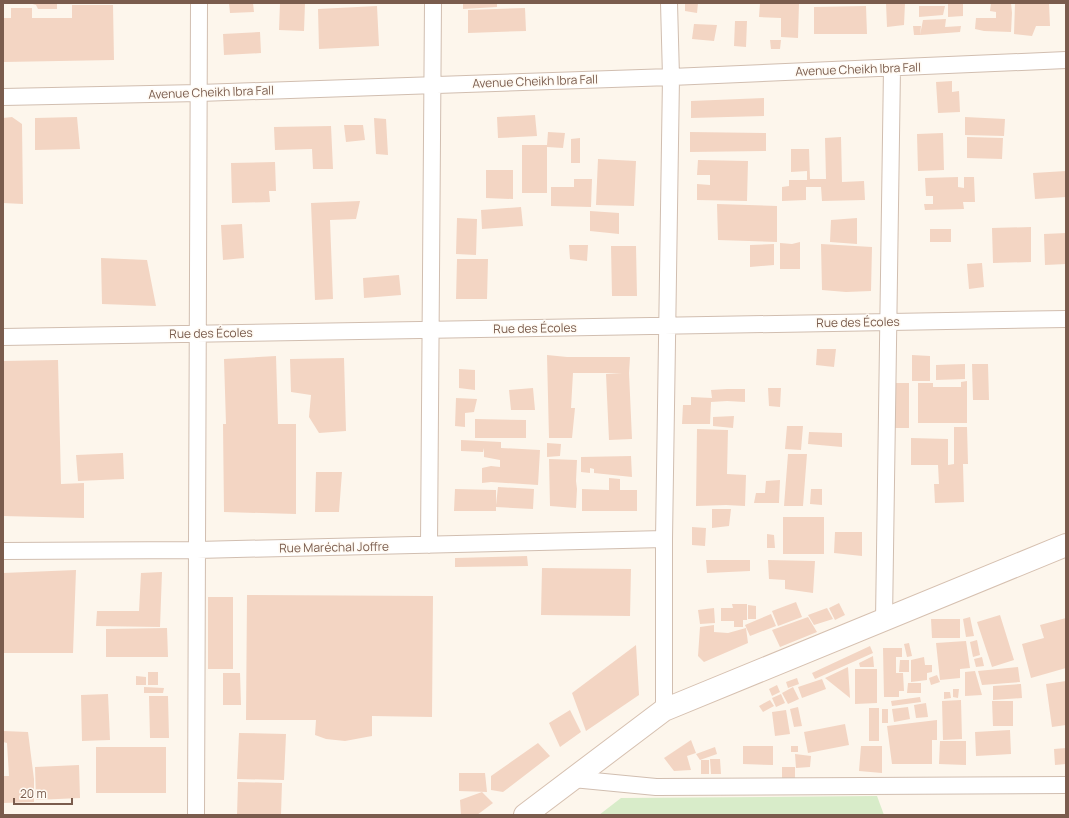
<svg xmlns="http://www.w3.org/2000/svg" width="1069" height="818" font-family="Manrope,sans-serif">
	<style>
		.green { fill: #d8ecc9 }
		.building { fill: #f3d5c3 }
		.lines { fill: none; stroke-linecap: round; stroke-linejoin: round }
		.street-casing { stroke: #d1beb0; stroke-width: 18 }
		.secondary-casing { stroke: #d6c0b0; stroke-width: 24 }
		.street { stroke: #fff; stroke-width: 16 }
		.secondary { stroke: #fff; stroke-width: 22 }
		.labels { text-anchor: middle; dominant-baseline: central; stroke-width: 3; stroke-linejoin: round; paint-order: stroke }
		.street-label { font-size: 12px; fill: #7a5c4d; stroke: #fffaf3 }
	</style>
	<rect width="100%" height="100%" fill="#fdf6ec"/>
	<!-- green -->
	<path class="green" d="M877 796 884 815H599L621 798Z"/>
	<!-- building -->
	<path class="building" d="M29 3H57V9H38L36 5Z
		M229 3H253L254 12 230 13Z
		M280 3H305L304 31 279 30Z
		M463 3H497V7L463 9Z
		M685 3H698L697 13 685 11Z
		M760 3H799L798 38 781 37V18L759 17Z
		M886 3H905L904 25 887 27Z
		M948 3H963V16L948 17Z
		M991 3H1011L1012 13 1011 32 984 31 975 29 976 18H996V12L990 11Z
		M1015 3H1049L1050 26H1036L1032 36 1014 34Z
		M72 5H113L114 60 4 62 3 60V18H11V8H32V18H72Z
		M377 6 379 46 319 49 318 9Z
		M866 6 867 34H814V7Z
		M919 6H945L943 15 919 17Z
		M525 8 526 31 468 33V10Z
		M946 19 945 27 961 26 960 32 920 35 923 20Z
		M735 21H747L746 47 734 46Z
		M694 24 717 25 714 41 692 39Z
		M913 26H921L920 35H914Z
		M260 32 261 53 224 55 223 34Z
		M770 40H781L780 49H771Z
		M952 81V92L959 91 960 112 938 113 936 82Z
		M764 98V116L691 118V101Z
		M535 115 537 136 498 138 497 117Z
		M12 117 22 124 23 204 3 203V118Z
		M77 117 80 149 35 150V118Z
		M965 117 1005 119 1004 136 965 135Z
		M374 118 386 119 388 155 376 154Z
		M344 125H363L365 140 346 142Z
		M331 126 333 169H313L312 149 275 150 274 127Z
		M548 132 565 133 563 148 547 147V193H522V145H547Z
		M690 132 766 133V151L690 152Z
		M943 133 944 170 918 171 917 134Z
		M841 137 842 182 864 181 865 200 822 201 821 187H806V200L782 201V187L789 186V180H807V171L791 172V149H809L810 179H826L825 138Z
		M967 137 1003 138 1002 159 967 158Z
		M580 138V163H571V139Z
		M598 159 636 161 634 206 596 205Z
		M698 160 748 161 747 201 697 200V184L710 185V175H697Z
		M275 162 276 191H269L270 202 232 203 231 163Z
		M486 170H513V199L486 198Z
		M1066 171V197L1035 199 1033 173Z
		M958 177V187L964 188V177H974L975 202H963L964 209 925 210 924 204H933V196H926L925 178Z
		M574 179H592L591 207 551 206V187H574Z
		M360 201 356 219 330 220 333 299 315 300 311 203Z
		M717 204 777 206V242L718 240Z
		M521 207 523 226 482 229 481 210Z
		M590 211 619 213V234L590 231Z
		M457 218 477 219 476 255 456 254Z
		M857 218V244L830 242 831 220Z
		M242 224 244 258 223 260 221 225Z
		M1031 227V262L993 263 992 228Z
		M930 229H951V242H930Z
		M1066 233V264L1045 265 1044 234Z
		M800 242V269H780V243L792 244Z
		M774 244V265L750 267V245Z
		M821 244 872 247 871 291 846 292 822 290Z
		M569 245H588L587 261 570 259Z
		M611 246H636L637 296H612Z
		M101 258 147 260 156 306 102 304Z
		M457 259H488L487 299H456Z
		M982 263 984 287 969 289 967 264Z
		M399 275 401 295 364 298 363 278Z
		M817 349H836L834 367 816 365Z
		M547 355 567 357H630L629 373 632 439 609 440 606 374 622 373H573L571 408H575L572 438H549Z
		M912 355 930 356V381H912Z
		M276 356 278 424H296V514L224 512 223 424H226L224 359Z
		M344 358 346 431 319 433 309 417 311 395 291 392 290 359Z
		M58 360 61 484 84 483V518L3 516V361Z
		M965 364V379L936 380V365Z
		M972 364H988L989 400H973Z
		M459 369 475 370V390L459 388Z
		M967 381V423H918V383H933V387H961V382Z
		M893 383H909V428H892Z
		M533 388 535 410H511L509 390Z
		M768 388H781L780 407 769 406Z
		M727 389H745V402L727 401 711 402 710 424H682L683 405H691V397L712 398 711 390Z
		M456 398 477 399 474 412 465 413V427L455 426Z
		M734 416 733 428 713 426V417Z
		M475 419 526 420V438H475Z
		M787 426H803L801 450 785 449Z
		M954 427H967L968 464H957H963L964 502 935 503 934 484H939L938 465H911V438L948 439V465L954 464Z
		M697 429 728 430 727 474 746 475 745 506 726 505 696 506Z
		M809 432 842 433V447L808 444Z
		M461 440 501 442V448L540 450 538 485 491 482 482 483V468L491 466 500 467V460L484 457V448L483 452 461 451Z
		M547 443 561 444 560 456 547 457Z
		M123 453 124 479 78 481 76 455Z
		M788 454H807L803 506H784Z
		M631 456 632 477 594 473V469L590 468V473L581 472V457Z
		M549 459 577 460 576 481 577 489 576 508 550 506Z
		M316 472H342L339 512H315Z
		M609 478 620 479V490H637V511H582V489L609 490Z
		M780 480 779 503H754L756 493H765L766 481Z
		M498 487 534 489 533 509 496 507V511H454L455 489 496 490V505Z
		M811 489H822V505L810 504Z
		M712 509H731L729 526 712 528Z
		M783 517H824V554H783Z
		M692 527 706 528 705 546 692 545Z
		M835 532H862V556L834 553Z
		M767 534 774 535 775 548H767Z
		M527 556 528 566 455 567V558Z
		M706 560H750V571L707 573Z
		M768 560 815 561 813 593 785 589V580L769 579Z
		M542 568 631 569 630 616 541 615Z
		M76 570 73 653H3V573Z
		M162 572 160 627 96 626 97 611H139L141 573Z
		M247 595 433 596 432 717 372 716V736L345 741 326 739 315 735 316 720H246Z
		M208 597H233V669H208Z
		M796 602 802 617 778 626 772 611Z
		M839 603 845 615 835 620 829 608Z
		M732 604H747V620H743V627H734V621H721V608H733Z
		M748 605 756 606V619H748Z
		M714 608 715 623 700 624 698 610Z
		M827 608 833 619 814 625 808 615Z
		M771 614 776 626 750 636 745 625Z
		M1000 615 1014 660 992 667 977 622Z
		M808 617 817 632 780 647 772 630Z
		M970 617 974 636 966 637 963 619Z
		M1066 618V668L1031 678 1022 644 1044 638 1040 625Z
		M931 619H960V638H932Z
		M714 625V632L728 633 746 628 748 643 704 662 698 656 700 627Z
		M167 628 168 657H106V629Z
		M977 640 980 655 973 657 970 642Z
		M966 641 970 668 960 669V678L940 680 936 643Z
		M909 643 912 656 907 657 904 644Z
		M636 645 639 695 586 731 572 693Z
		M870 646 873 653 815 679 812 673Z
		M883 648H902V657H896V673H903L904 691H899V697H884Z
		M873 656 874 667H860L859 663Z
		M924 657 925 665H932V672L927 673V680L911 682V660Z
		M982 657 984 666 976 667 974 659Z
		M900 660H909V672H899Z
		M848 667 850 698 825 678Z
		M1018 667 1020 682 982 685 978 671Z
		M855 669H877V703L855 704Z
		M975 671 982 695 965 696V672Z
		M148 672H158V685H148Z
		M223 673H240L241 705H223Z
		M937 675 940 682 931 685 929 678Z
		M136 676 146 677V685H136Z
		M797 678 799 684 788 688 786 682Z
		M822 679 826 689 802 698 798 687Z
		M1066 681V725L1052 727 1046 684Z
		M908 683H921V693H907Z
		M1021 684 1022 698 993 700V686Z
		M777 685 780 692 772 696 769 689Z
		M144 687 164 688 163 693H144Z
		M793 687 799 699 788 704 782 693Z
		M953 689H959L958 698 953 697Z
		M944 692H950L951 698 944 699Z
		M108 694 110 740 82 741 81 695Z
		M781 694 785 703 776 707 772 698Z
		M149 696H168L169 738H150Z
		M920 697 921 702 892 706 891 701Z
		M770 700 774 706 763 712 759 706Z
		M961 700 962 739 943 740 942 701Z
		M992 701H1013V726H993Z
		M926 703 928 717 916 718 914 705Z
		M798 707 802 726 794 727 790 709Z
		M908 707 910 719 894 722 892 709Z
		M869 708H879V741H869Z
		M882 709H888V723H882Z
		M570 710 581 732 560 747 549 723Z
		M786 710 790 734 775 736 772 712Z
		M937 720V740H932V764H892L887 726Z
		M845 724 849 745 808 753 804 732Z
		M1010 730 1011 754 976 756 975 732Z
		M3 731 28 732 34 779V802L3 803V776H9L7 743 3 742Z
		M239 733 286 734 284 780 237 779Z
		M691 740 696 753 687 756 691 770 674 771 664 758Z
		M940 741H966V765L939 764Z
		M538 743 550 756 503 792 491 790V776Z
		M743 746H773V765L743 764Z
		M791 746H798V752H791Z
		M861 746H882V773L859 771Z
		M96 747H166V793H96Z
		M715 747 717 754 700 760 696 754Z
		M1066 748V764L1055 765 1054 749Z
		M795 754 811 756 810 767 796 768Z
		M710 759H720L721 774H711Z
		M701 760H709V774H701Z
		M79 765 80 798 36 800 35 767Z
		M782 767H795V779H782Z
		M459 773H485L487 792 459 791Z
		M238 782 282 783 281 815H237Z
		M482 792 493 803 477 815H461L460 800Z"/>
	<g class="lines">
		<defs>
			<path id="street" d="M3 97 199 93 671 77 1066 60
				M3 337 1066 319
				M429 545 433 3
				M3 551 197 550 664 539
				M884 620 892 68
				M664 710V539L671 77 669 3
				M573 779 656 787 1066 785
				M196 815 199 3"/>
			<path id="secondary" d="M525 815 664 710 1066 545"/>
		</defs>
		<!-- street casing -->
		<use href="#street" class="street-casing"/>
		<!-- secondary casing -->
		<use href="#secondary" class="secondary-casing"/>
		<!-- street -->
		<use href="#street" class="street"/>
		<!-- secondary -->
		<use href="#secondary" class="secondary"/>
	</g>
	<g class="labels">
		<!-- street labels -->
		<g class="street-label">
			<text transform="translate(858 69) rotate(-2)">Avenue Cheikh Ibra Fall</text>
			<text transform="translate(535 81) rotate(-2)">Avenue Cheikh Ibra Fall</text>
			<text transform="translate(211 92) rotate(-2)">Avenue Cheikh Ibra Fall</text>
			<text transform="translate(858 322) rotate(-1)">Rue des Écoles</text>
			<text transform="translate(535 328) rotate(-1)">Rue des Écoles</text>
			<text transform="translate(211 333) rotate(-1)">Rue des Écoles</text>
			<text transform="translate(334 547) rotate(-1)">Rue Maréchal Joffre</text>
		</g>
	</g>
	<!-- border -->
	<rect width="1069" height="818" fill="none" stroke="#7a5c4d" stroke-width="8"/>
	<!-- scale -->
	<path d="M14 798v6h58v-6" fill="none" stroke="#7a5c4d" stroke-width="2"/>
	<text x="20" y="798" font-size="12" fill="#7a5c4d" stroke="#fffaf3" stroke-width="3" paint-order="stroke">20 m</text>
</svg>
